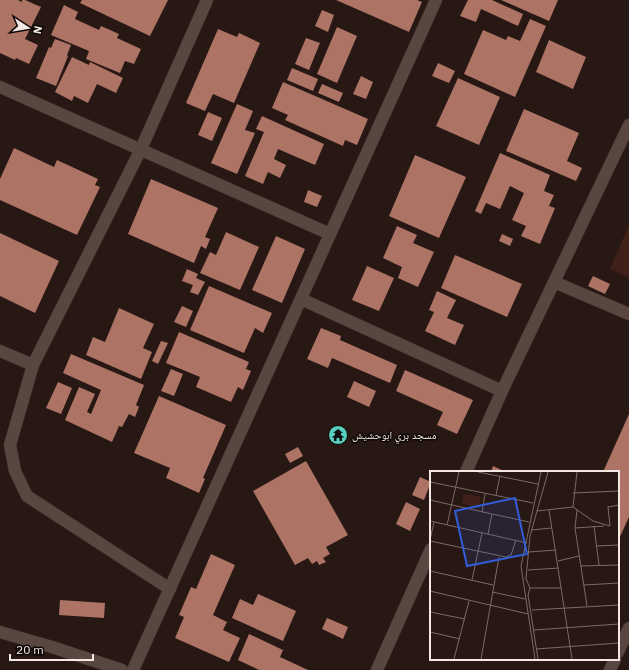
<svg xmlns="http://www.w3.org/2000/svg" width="629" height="670" font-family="'IBM Plex Sans','Noto Naskh Arabic',sans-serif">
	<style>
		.green { fill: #402019 }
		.building { fill: #ad7365 }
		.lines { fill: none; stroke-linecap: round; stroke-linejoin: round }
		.minor-casing { stroke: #3e322f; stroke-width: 13 }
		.secondary-casing { stroke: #3e322f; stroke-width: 13 }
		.minor { stroke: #584641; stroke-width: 12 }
		.secondary { stroke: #584641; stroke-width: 12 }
		.labels { text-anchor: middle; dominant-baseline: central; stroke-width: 3; stroke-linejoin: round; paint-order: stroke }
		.poi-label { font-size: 11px; fill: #f4e8e5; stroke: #0c0604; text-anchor: start }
		.inset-road { fill: none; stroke: #7a6b68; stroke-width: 1 }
		.view { fill: #325dd9; fill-opacity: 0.15; stroke: #325dd9; stroke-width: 2 }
		.inset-edge { fill: none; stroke: #f4e8e5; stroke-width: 2 }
	</style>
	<rect width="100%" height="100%" fill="#281814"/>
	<!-- green -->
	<path class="green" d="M629 225V278L610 269Z"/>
	<!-- building -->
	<path class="building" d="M0 0H18L22 2V0H25L41 7 25 39 38 45 29 64 16 58 15 60 0 53Z
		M82 0H168L150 36 80 3Z
		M336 0H417L422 2 409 32Z
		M468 0H492L523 14 518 26 481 9 476 22 460 16Z
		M501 0H558L549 21Z
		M64 5 78 12 75 19 99 30 101 26 119 34 117 38 141 49 134 64 125 61 120 73 86 59 89 51 51 35Z
		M322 10 334 15 328 32 315 26Z
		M530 19 546 26 515 97 464 74 483 30 506 40 508 36 520 41Z
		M337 27 357 36 337 83 317 74Z
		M218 29 237 37 239 33 260 43 234 103 213 94 205 111 186 103Z
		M306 38 320 43 309 70 295 64Z
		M55 39 71 45 67 55 68 56 56 86 36 78 49 47 51 48Z
		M549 40 586 57 573 89 536 72Z
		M72 57 89 65 90 62 123 78 116 93 97 84 88 103 74 96 72 101 55 92Z
		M438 63 455 71 449 83 432 76Z
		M292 68 318 79 313 91 287 80Z
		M361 76 373 82 366 99 353 94Z
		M458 78 500 97 479 145 436 126Z
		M283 82 368 119 357 145 345 140 343 146 285 120 288 115 272 108Z
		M322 84 343 93 339 102 318 93Z
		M237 104 253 111 245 130 255 133 237 174 211 163Z
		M524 109 579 133 567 161 582 168 576 181 506 151Z
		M208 112 222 118 212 141 198 135Z
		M262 116 324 144 315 165 278 149 274 159 286 165 280 178 268 172 263 184 245 176 264 132 256 129Z
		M14 148 54 167 57 160 98 179 95 185 100 187 77 235 0 200V179Z
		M500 153 550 175 544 191 554 195 549 206 555 208 540 244 521 236 526 226 512 220 524 193 510 186 500 209 486 203 481 214 475 211Z
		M415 155 466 177 439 238 389 216Z
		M151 179 218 208 205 237 210 239 206 249 201 246 194 263 128 234Z
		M308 190 322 196 317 207 304 202Z
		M397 226 417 235 413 243 434 252 418 287 398 278 402 267 383 258Z
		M226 232 259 247 240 290 200 273 210 252 216 255Z
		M0 233 59 261 35 313 0 296Z
		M502 234 513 239 510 246 499 241Z
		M276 236 305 249 282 303 252 290Z
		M455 255 522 284 507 317 441 288Z
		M367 266 394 278 379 311 352 300Z
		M187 269 198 274 196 278 205 282 198 295 190 292 193 285 182 281Z
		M593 276 610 284 605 294 588 286Z
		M209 286 272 313 263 333 255 328 244 353 190 330Z
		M437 291 456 300 447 318 464 325 455 345 425 331 434 312 429 310Z
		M182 306 193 311 186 327 174 322Z
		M119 308 154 324 143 348 152 352 141 379 86 355 93 337 105 342Z
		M321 328 341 336 340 340 397 365 390 383 332 358 328 368 307 359Z
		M179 332 249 362 246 369 251 371 243 390 238 387 231 402 196 387 200 377 166 363Z
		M161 341 168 343 158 364 152 361Z
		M71 354 144 385 136 405 139 407 135 417 129 414 122 427 119 426 112 442 65 420 79 387 95 394 87 412 91 414 101 390 63 373Z
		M171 369 183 374 174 396 161 391Z
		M405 370 473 400 457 434 437 425 443 412 396 391Z
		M354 381 376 391 369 407 347 397Z
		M58 382 72 388 61 414 46 408Z
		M159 396 226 425 203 478 205 479 199 493 166 478 170 468 134 453Z
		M629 414V517L619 539 618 538V472H603Z
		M298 447 303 456 290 463 285 454Z
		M306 461 348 535 326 547 330 554 323 558 326 562 319 565 317 561 312 564 308 558 295 565 253 491Z
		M493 466 506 472H491Z
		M420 477 431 482 424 500 412 495Z
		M406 502 420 509 410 531 396 524Z
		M211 554 235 565 213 615 227 622 223 630 240 638 229 662 175 638 184 617 179 615 191 587 196 589Z
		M258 594 296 611 283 641 232 618 240 599 253 605Z
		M60 600 105 603 104 618 59 615Z
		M327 618 348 627 343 639 322 629Z
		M249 634 283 650 280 657 308 670H259L238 660Z"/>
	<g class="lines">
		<defs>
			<path id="minor" d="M0 87 330 234
				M554 282 629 314
				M301 299 502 391 466 472
				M0 351 33 365
				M502 391 629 125
				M170 589 27 496 15 471 10 445 33 365 141 149 207 0
				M618 652 629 628
				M133 670 436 0
				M377 670 431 549
				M610 670 615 659"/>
			<path id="secondary" d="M0 632 52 647 122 670"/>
		</defs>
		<!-- minor casing -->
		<use href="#minor" class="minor-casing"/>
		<!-- secondary casing -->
		<use href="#secondary" class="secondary-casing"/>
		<!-- minor -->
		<use href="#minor" class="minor"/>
		<!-- secondary -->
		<use href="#secondary" class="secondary"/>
	</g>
	<!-- icons -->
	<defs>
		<symbol id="temple-disc" viewBox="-11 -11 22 22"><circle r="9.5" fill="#58cebf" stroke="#0c0604"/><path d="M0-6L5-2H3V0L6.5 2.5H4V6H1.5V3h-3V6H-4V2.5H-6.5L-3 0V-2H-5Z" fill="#111"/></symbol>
	</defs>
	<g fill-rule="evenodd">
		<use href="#temple-disc" x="327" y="424" width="22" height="22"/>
	</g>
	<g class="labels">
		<!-- poi labels -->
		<g class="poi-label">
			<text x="352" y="435">مسجد بري ابوحشيش</text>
		</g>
	</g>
	<!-- overview -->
	<g transform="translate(430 471)">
		<rect width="189" height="189" fill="#281814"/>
		<path d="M34 23 51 26 49 36 32 33Z" fill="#402019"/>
		<path class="inset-road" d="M48 1 108 13M0 11 103 32M143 22 189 20M66 24 70 5M0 29 62 43M143 36 147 1M119 39 142 188M147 39 145 57 157 135M107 40 143 36 163 50 180 55 178 36 189 34M52 41 55 23M0 50 97 72M17 54 29 1M164 55 169 94M145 57 174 55M101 59 122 57M58 63 62 43 99 51M0 69 4 51M0 70 76 86 81 84 86 69M166 75 189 74M99 81 126 79M128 90 149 85M151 95 189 94M98 99 129 97M0 100 63 114M42 109 52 62M154 114 189 112M100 117H131M0 120 98 143M62 121 95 128M102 139 189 134M0 141 35 148M104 159 189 153M0 161 30 168M106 178 189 172M24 188 39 130M51 188 69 86M105 188 91 95 111 1M108 188 98 124 100 117 96 108 100 65 118 1"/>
		<path class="view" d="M85 27 97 83 37 95 25 40Z"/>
		<rect width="189" height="189" class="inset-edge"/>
	</g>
	<!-- north arrow -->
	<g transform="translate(28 28) rotate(102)" stroke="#0c0604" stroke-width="3" paint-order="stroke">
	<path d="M0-3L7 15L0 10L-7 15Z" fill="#f4e8e5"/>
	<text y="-6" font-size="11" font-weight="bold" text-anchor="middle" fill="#f4e8e5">N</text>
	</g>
	<!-- scale -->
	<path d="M10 654v6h83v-6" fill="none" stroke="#f4e8e5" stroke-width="2"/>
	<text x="16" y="654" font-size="12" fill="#f4e8e5" stroke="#0c0604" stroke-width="3" paint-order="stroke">20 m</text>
</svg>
